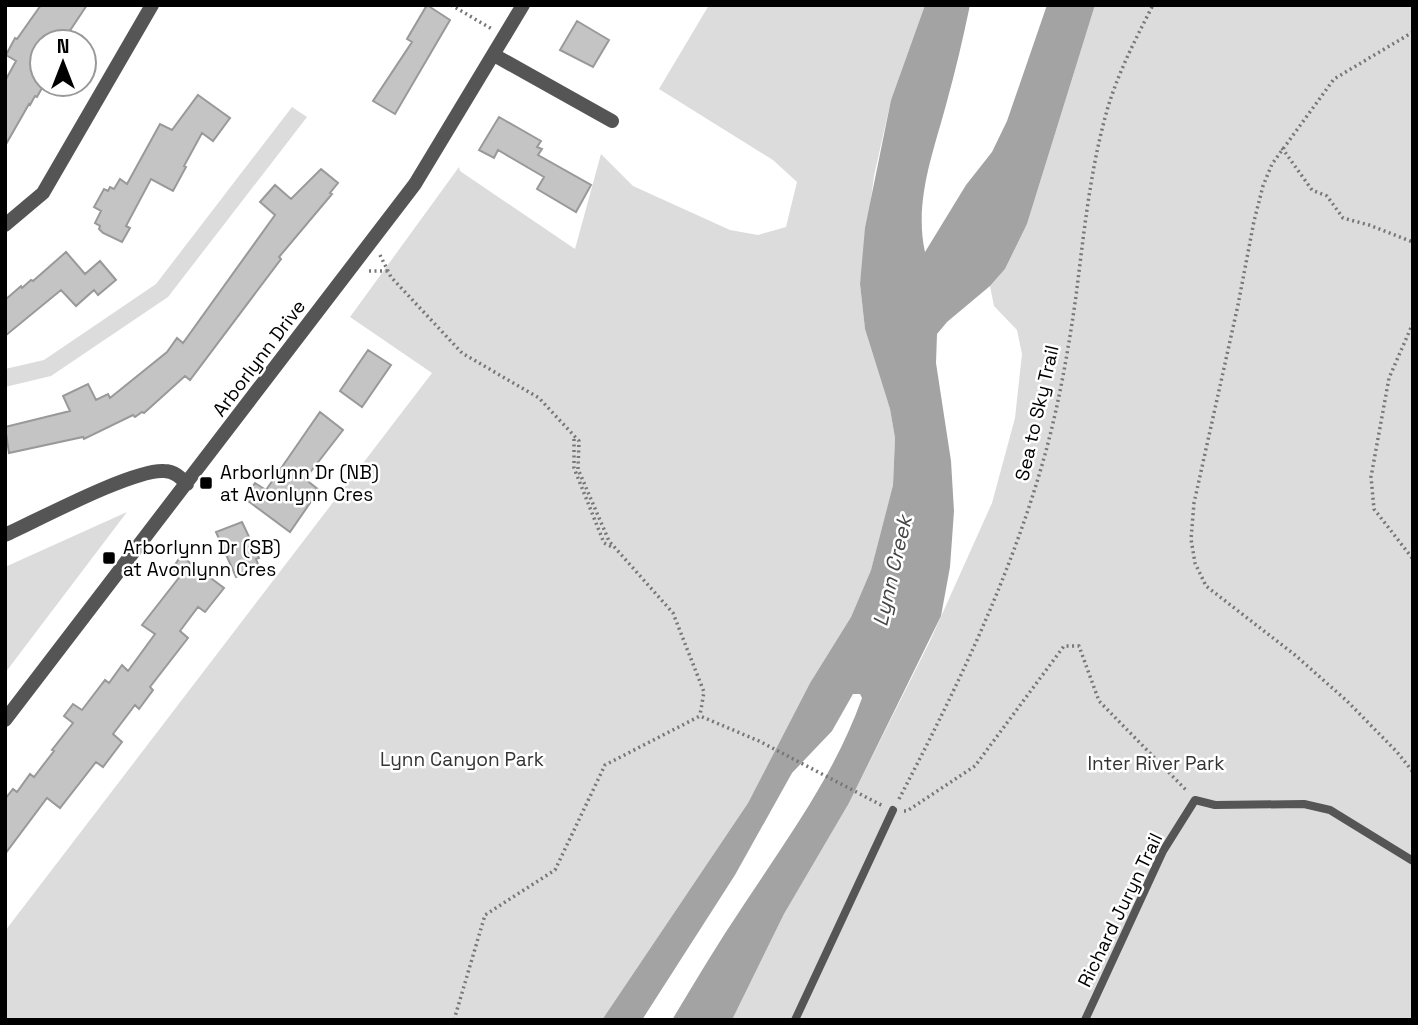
<svg xmlns="http://www.w3.org/2000/svg" width="1418" height="1025" font-family="'Space Grotesk',sans-serif">
	<style>
		.green { fill: #dcdcdc }
		.water { fill: #a3a3a3 }
		.building { fill: #c4c4c4; stroke: #999; stroke-width: 2 }
		.lines { fill: none; stroke-linecap: round; stroke-linejoin: round }
		.path { stroke: #777; stroke-width: 3.5; stroke-dasharray: 2 3.5; stroke-linecap: butt }
		.lane { stroke: #555; stroke-width: 8 }
		.street { stroke: #555; stroke-width: 14 }
		.poi-dot { fill: #000; stroke: #fff; stroke-width: 2.5 }
		.labels { text-anchor: middle; dominant-baseline: central; stroke-width: 5; stroke-linejoin: round; paint-order: stroke }
		.street-label { font-size: 19px; fill: #000; stroke: #fff }
		.poi-label { font-size: 19px; fill: #000; stroke: #fff; text-anchor: start }
		.park-label { font-size: 19px; fill: #333; stroke: #fff }
		.water-label { font-size: 21px; font-style: italic; fill: #444; stroke: #fff }
	</style>
	<rect width="100%" height="100%" fill="#fff"/>
	<!-- green -->
	<path class="green" d="M709 5H925L891 100 874 176 860 284 865 329 890 409 895 438 893 485 871 570 851 617 810 683 748 803 602 1020H5V931L432 373 350 317 459 167 460 171 575 249 601 154 633 186 730 230 758 235 786 227 797 182 773 160 659 89Z
		M1095 5H1413V1020H732L784 914 849 803 930 641 992 503 1015 418 1022 354 1017 330 994 306 990 286 1005 269 1027 224Z
		M292 107 307 117 168 297 51 376 5 387V369L44 360 156 284Z
		M127 512 5 673V567Z"/>
	<!-- water -->
	<path class="water" d="M925 5H970C963 39 955 72 946 105 933 153 914 202 925 252L966 185 992 152 1007 121 1047 5H1095L1027 224 1005 269 990 286 947 322 937 334 936 363 951 461 954 511 950 567 941 616 849 803 784 914 732 1020H672C695 982 718 943 743 906 787 839 835 774 862 698L860 694H853L832 731 792 773 735 875 642 1020H602L748 803 810 683 851 617 871 570 893 485 895 438 890 409 865 329 860 284 865 228 891 100Z"/>
	<!-- building -->
	<path class="building" d="M41 5H87L67 35 62 31 55 42H42V88L37 97 35 96 30 105 29 104 5 146V81L16 61 6 55 15 38 17 39Z
		M427 5 450 20 395 114 373 101 412 42 407 39Z
		M577 21 609 40 593 67 560 50Z
		M198 95 230 118 213 141 202 133 184 166 186 167 173 191 151 179 126 226 130 228 122 242 103 233 99 229 100 226 95 223 101 211 94 207 104 189 108 191 110 187 114 189 120 179 127 184 160 124 172 130Z
		M499 117 541 141 537 147 542 149 538 155 591 185 576 212 537 189 544 177 498 150 494 158 479 150Z
		M321 169 338 183 330 193 332 194 279 257 281 259 190 380 185 376 144 413 142 412 135 417 133 415 84 439 83 437 9 453 5 427 70 411 63 396 88 384 96 400 108 394 110 398 167 352 177 338 183 343 275 215 260 202 275 185 291 199Z
		M66 252 85 274 100 261 116 280 98 295 94 290 76 306 61 290 5 336V300L21 286 22 288 31 280 33 281Z
		M368 350 391 365 362 407 340 391Z
		M320 412 343 430 305 479 319 490 290 532 244 498 255 483 266 490Z
		M242 522 259 558 256 559 259 567 236 577 216 532Z
		M181 556 224 588 205 612 198 607 180 631 188 638 150 687 153 690 139 709 135 705 113 734 122 742 103 767 96 762 60 808 47 798 5 854V799L13 789 17 792 30 774 34 777 54 751 52 750 73 723 64 716 73 704 82 710 105 680 109 683 122 665 128 671 155 634 142 625 181 575 172 569Z"/>
	<g class="lines">
		<!-- path -->
		<path class="path" d="M451 5 492 29
			M1413 32 1334 79 1272 164 1263 186 1254 221 1238 305 1194 503 1191 539 1195 563 1206 586 1295 655 1347 701 1397 752 1413 772
			M1282 148 1312 190 1327 196 1343 218 1369 225 1413 242
			M380 255 391 277 462 353 539 398 579 441 578 469 609 541 673 613 704 692 700 715
			M369 271H388
			M1413 323 1389 378 1371 477 1374 509 1413 559
			M574 439V468L604 543 614 548
			M899 799C958 686 1014 570 1047 447 1060 398 1069 346 1076 296 1084 233 1090 169 1108 107 1119 71 1136 38 1153 5
			M904 811H907L975 766 1064 646H1079L1099 701 1187 791
			M454 1020 485 915 555 870 605 765 700 716 759 741 883 806"/>
		<!-- lane -->
		<path class="lane" d="M795 1020 893 810
			M1085 1020 1163 851 1195 800 1215 805 1304 804 1330 810 1413 861"/>
		<!-- street -->
		<path class="street" d="M494 55 612 121
			M5 225 43 193 152 5
			M5 535C38 520 133 469 164 471 174 471 180 477 187 484
			M5 720 415 184 523 5"/>
	</g>
	<!-- markers -->
	<g class="poi-dot">
		<rect x="199" y="476" width="14" height="14" rx="3.5"/>
		<rect x="102" y="551" width="14" height="14" rx="3.5"/>
	</g>
	<g class="labels">
		<!-- street labels -->
		<g class="street-label">
			<text transform="translate(259 358) rotate(-53)">Arborlynn Drive</text>
			<text transform="translate(1037 413) rotate(-77)">Sea to Sky Trail</text>
			<text transform="translate(1120 910) rotate(-64)">Richard Juryn Trail</text>
		</g>
		<!-- poi labels -->
		<g class="poi-label">
			<text x="220" y="472">Arborlynn Dr (NB)<tspan x="220" dy="22">at Avonlynn Cres</tspan></text>
			<text x="123" y="547">Arborlynn Dr (SB)<tspan x="123" dy="22">at Avonlynn Cres</tspan></text>
		</g>
		<!-- park labels -->
		<g class="park-label">
			<text x="462" y="759">Lynn Canyon Park</text>
			<text x="1156" y="763">Inter River Park</text>
		</g>
		<!-- water labels -->
		<g class="water-label">
			<text transform="translate(892 571) rotate(-77)">Lynn Creek</text>
		</g>
	</g>
	<!-- border -->
	<rect width="1418" height="1025" fill="none" stroke="#000000" stroke-width="14"/>
	<!-- north arrow -->
	<g transform="translate(63 63)"><circle r="33" fill="#ffffff" stroke="#999999" stroke-width="2"/>
	<path d="M0-5L12 26L0 18L-12 26Z" fill="#000000"/>
	<text y="-10" font-size="19" font-weight="bold" text-anchor="middle" fill="#000000">N</text>
	</g>
</svg>
